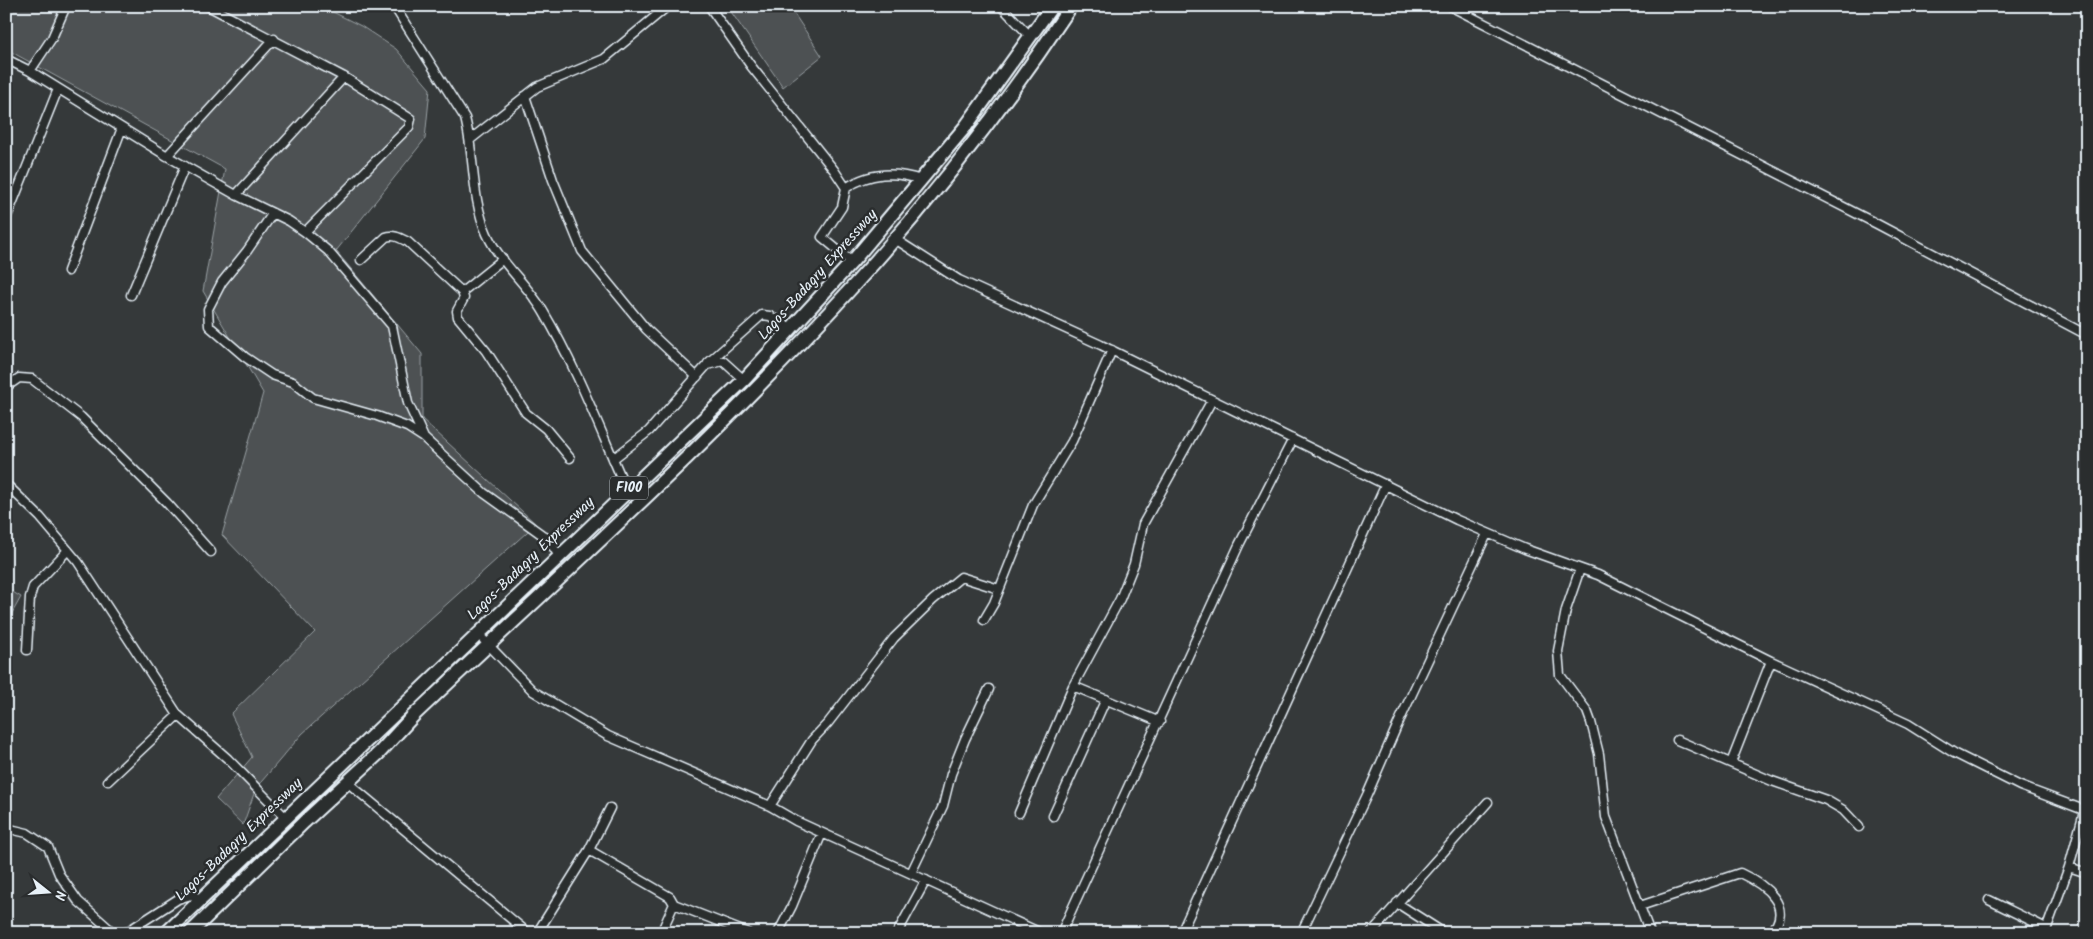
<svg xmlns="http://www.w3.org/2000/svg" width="2093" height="939" font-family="Kalam,sans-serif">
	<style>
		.green { fill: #4d5152; stroke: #9aa1a5 }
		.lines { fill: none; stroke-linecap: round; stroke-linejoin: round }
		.minor-casing { stroke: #e8f1f8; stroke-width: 11 }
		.trunk-casing { stroke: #e8f1f8; stroke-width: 16 }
		.minor { stroke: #2a2d2e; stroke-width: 8 }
		.trunk { stroke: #2a2d2e; stroke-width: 12 }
		.labels { text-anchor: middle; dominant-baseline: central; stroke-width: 5; stroke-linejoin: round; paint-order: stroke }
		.shield { fill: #2a2d2e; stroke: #afb6bb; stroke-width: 1 }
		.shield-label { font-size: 14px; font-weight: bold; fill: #e8f1f8 }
		.street-label { font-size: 15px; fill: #e8f1f8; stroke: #2a2d2e }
	</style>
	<rect width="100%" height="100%" fill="#35393a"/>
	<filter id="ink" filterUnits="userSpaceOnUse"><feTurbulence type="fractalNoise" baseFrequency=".02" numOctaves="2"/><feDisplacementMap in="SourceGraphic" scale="10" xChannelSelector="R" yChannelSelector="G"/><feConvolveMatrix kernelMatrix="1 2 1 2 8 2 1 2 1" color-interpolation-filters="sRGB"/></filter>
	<g filter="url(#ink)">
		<!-- green -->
		<path class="green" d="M6 6H321L361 26 396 49 430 89 425 139 336 251 422 354V419L536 524 302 734 256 788 243 825 216 799 252 757 231 714 315 632 222 535 263 393 203 291 225 169 6 49Z
			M727 6H789L822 56 783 87Z
			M6 588 21 597 6 624Z"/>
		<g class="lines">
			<defs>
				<path id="minor" d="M208 6 344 77 411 119 409 127 305 232
					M394 6 465 118C475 156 471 198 487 234 500 263 527 284 543 311 577 368 600 430 627 491
					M709 6 751 66 834 170 846 188 842 207 822 237 852 262
					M1001 6 1031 37
					M1450 6 1877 224 2087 335
					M6 59 30 71 167 156 236 195 289 221 305 232 328 251 392 326 408 403 424 438
					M30 71 52 38 66 6
					M525 96 553 180 582 251 646 329 697 377
					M471 139 537 87 604 59 668 6
					M167 156 274 39
					M846 188C870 172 894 171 921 180
					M236 195 344 77
					M273 213 247 251 222 282 208 309 209 326 245 357 272 375 293 382 313 398 377 416 407 427 424 438 484 493 548 539 559 556
					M6 219 58 89
					M895 239 959 280 1101 345 1457 520 1525 549 1598 575 1771 661 1908 724 1954 753 2020 786 2084 810
					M361 260 386 237C394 234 400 238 408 242L462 292 464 298 457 311 458 317 486 351 526 413 546 429 570 458
					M68 271 122 128
					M462 292 503 259
					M131 295 185 166
					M708 363 762 315 770 316 791 329
					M6 387 19 378 32 379 81 417 167 503 211 552
					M613 459 649 431 707 365 723 361 744 380
					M6 484 40 517 78 562 178 715 228 759 286 818
					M1580 569 1566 610 1558 651 1560 675 1587 711 1591 722 1599 754 1606 817 1650 933
					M984 620 994 603 1033 505 1072 441 1112 350
					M477 633 533 691 608 736 770 806 796 821 1041 933
					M27 650 30 597 33 587 68 550
					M1160 722 1073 686 1120 599 1134 564 1143 524 1212 400
					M1677 740 1772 781 1826 800 1843 810 1859 827
					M1731 763 1771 661
					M108 781 178 715
					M347 782 528 933
					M770 806 812 740 828 723 894 638 933 600 961 577 999 589
					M1019 813 1073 686
					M1053 816 1106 699
					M6 828 27 833 48 847 59 874 78 901 114 933
					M589 850 670 897 674 904 661 933
					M2069 867 2087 873
					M911 873 943 806 951 774 965 739 989 689
					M1989 900 2046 928
					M1397 903 1444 933
					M674 904 748 933
					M1640 906 1740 873C1764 884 1796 907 1770 933
					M125 933 178 899 191 895 201 899
					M537 933 589 850 610 808
					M778 933 792 906 822 833
					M897 933 926 880
					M1061 933 1239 545 1293 439
					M1181 933 1386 484
					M1301 933 1367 795 1397 726 1487 534
					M1371 933 1488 802
					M2045 933 2069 867 2087 801"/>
				<path id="trunk" d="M166 933 744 380 852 262 966 126 1052 6
					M190 933 304 822 379 753 413 716C563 574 718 436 856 283 935 196 1006 104 1071 6"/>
			</defs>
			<!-- minor casing -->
			<use href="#minor" class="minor-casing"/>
			<!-- trunk casing -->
			<use href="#trunk" class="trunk-casing"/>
			<!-- minor -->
			<use href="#minor" class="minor"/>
			<!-- trunk -->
			<use href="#trunk" class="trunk"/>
		</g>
	</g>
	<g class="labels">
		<!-- shield labels -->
		<rect class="shield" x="610" y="476.5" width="38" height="23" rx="4"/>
		<g class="shield-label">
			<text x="629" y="488">F100</text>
		</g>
		<!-- street labels -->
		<g class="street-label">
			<text transform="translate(818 275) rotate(-48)">Lagos-Badagry Expressway</text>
			<text transform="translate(531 559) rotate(-44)">Lagos-Badagry Expressway</text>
			<text transform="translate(239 840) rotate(-44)">Lagos-Badagry Expressway</text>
		</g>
	</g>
	<!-- margin -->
	<rect width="2093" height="939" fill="none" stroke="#2a2d2e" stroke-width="25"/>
	<rect x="12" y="12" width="2068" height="914" fill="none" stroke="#e8f1f8" stroke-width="2" filter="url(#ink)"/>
	<!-- north arrow -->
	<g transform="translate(48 892) rotate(107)" stroke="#2a2d2e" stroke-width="4" paint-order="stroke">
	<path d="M0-4L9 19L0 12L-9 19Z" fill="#e8f1f8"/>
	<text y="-8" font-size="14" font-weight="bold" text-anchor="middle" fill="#e8f1f8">N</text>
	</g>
</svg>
